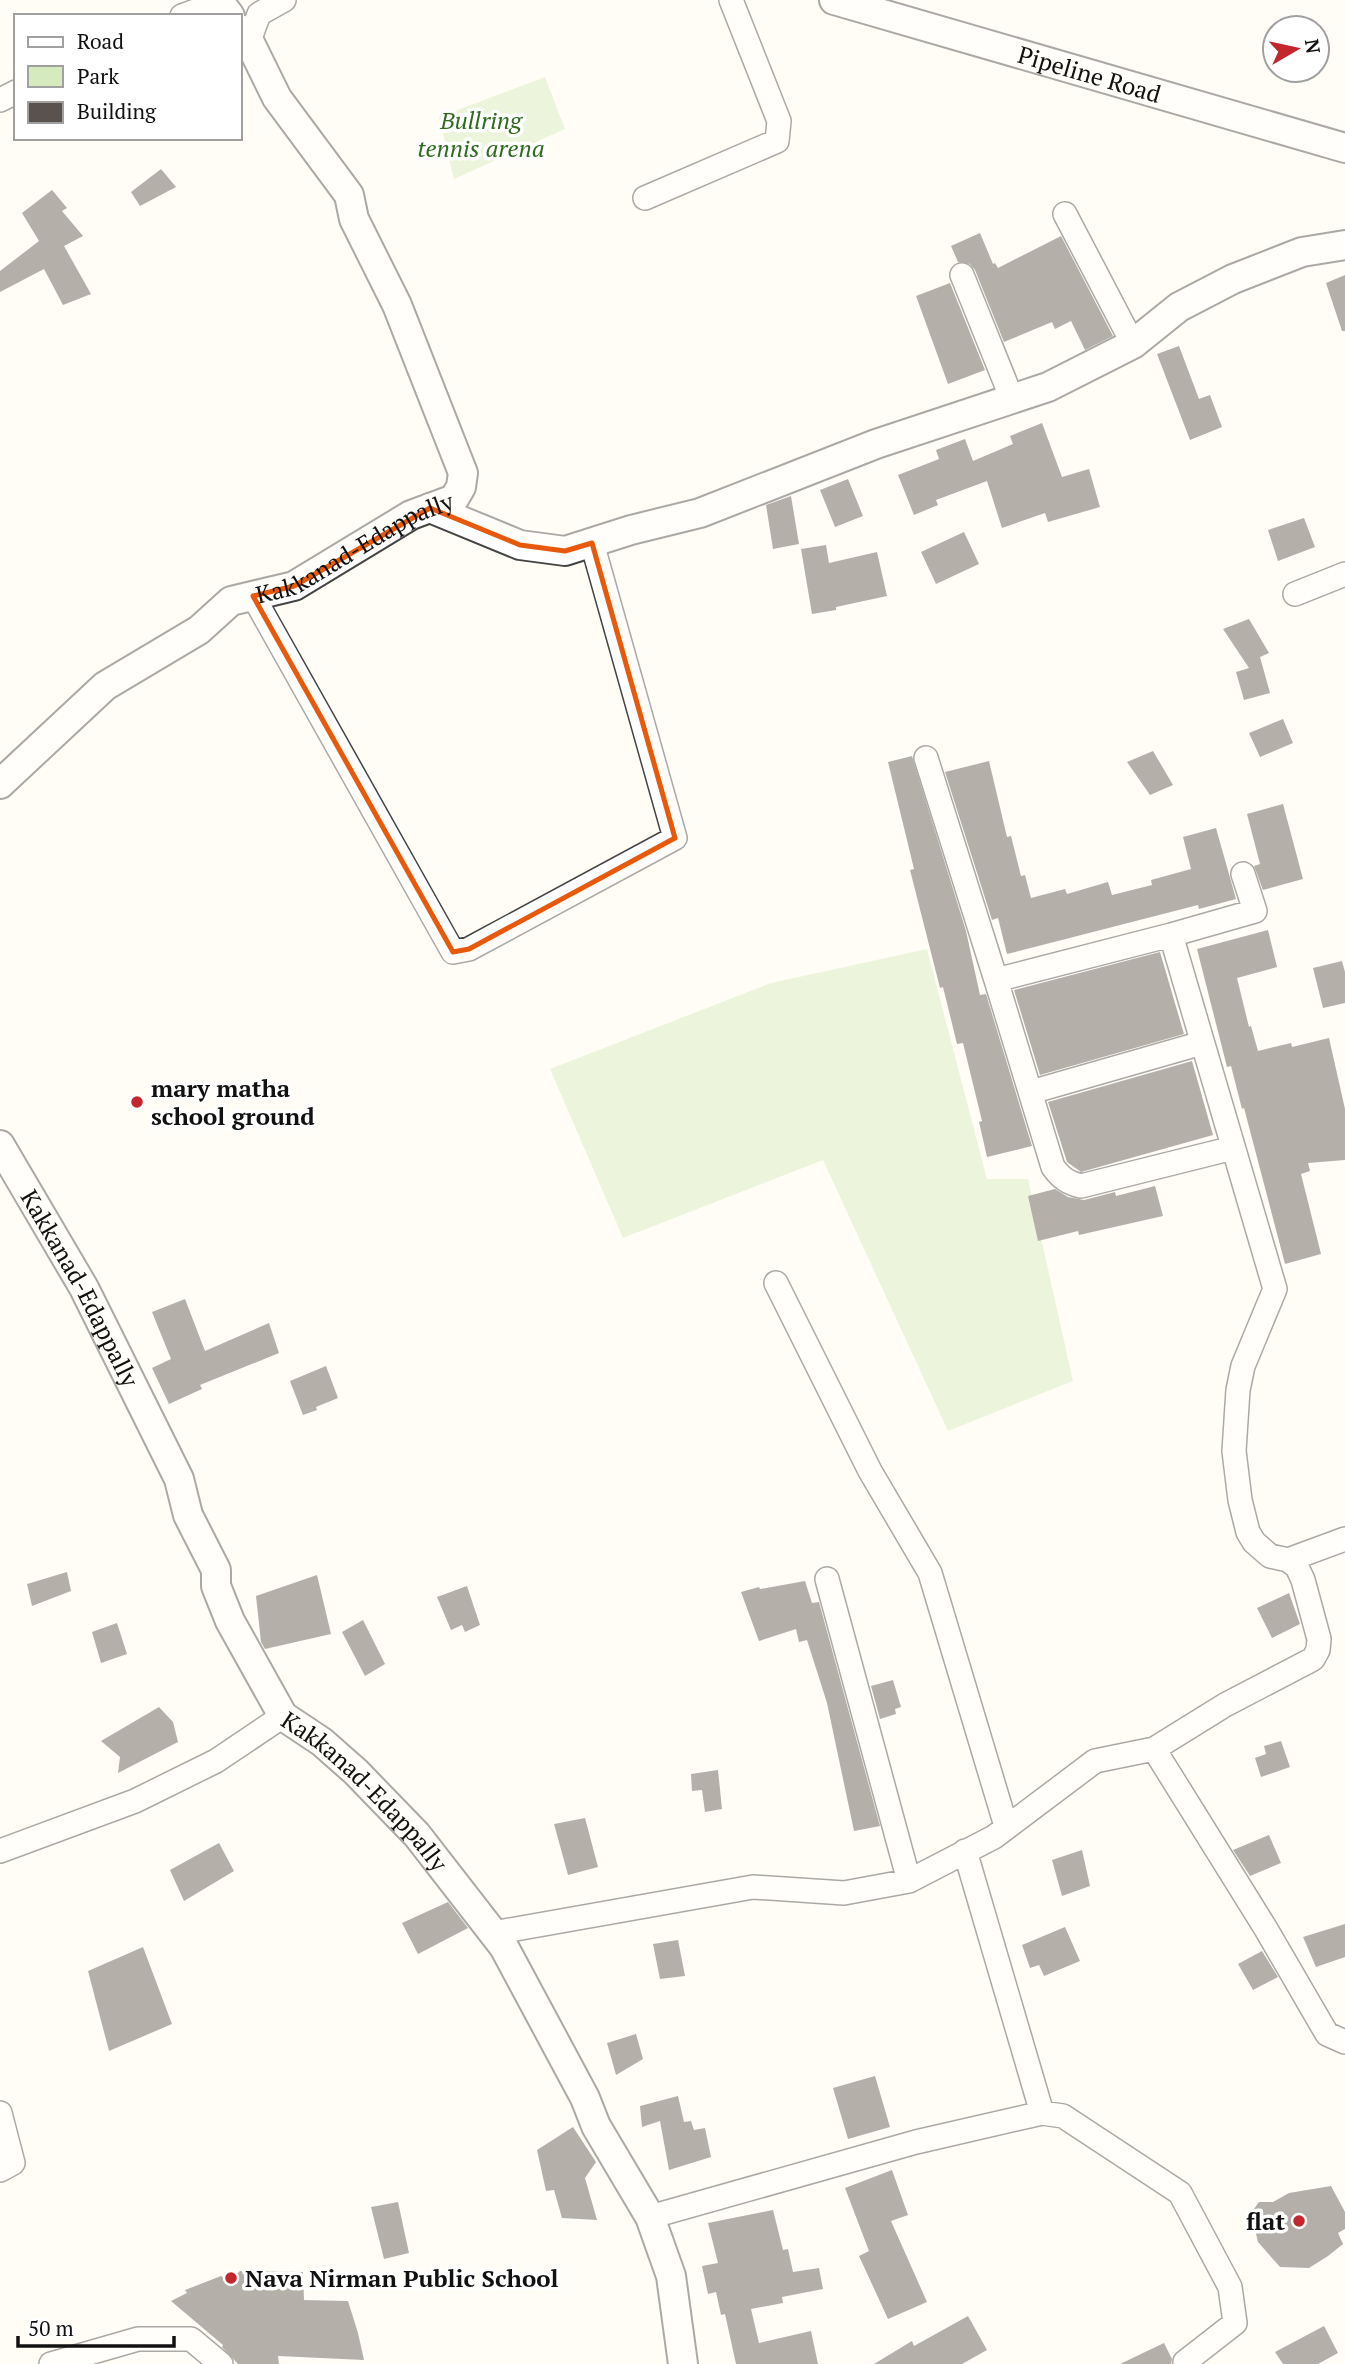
<svg xmlns="http://www.w3.org/2000/svg" width="1345" height="2364" font-family="'PT Serif',serif">
	<style>
		.green { fill: #d5ebbd }
		.building { fill: #5a524d }
		.lines { fill: none; stroke-linecap: round; stroke-linejoin: round }
		.minor-casing { stroke: #444; stroke-width: 26 }
		.tertiary-casing { stroke: #444; stroke-width: 32 }
		.minor { stroke: #fff; stroke-width: 23 }
		.tertiary { stroke: #fff; stroke-width: 28 }
		.marked { fill: none; stroke: #e8590c; stroke-width: 5; stroke-linejoin: round }
		.poi-dot { fill: #c4262e; stroke: #fff; stroke-width: 2.5 }
		.labels { text-anchor: middle; dominant-baseline: central; stroke-width: 7; stroke-linejoin: round; paint-order: stroke }
		.street-label { font-size: 24px; fill: #111; stroke: #fff }
		.park-label { font-size: 24px; font-style: italic; fill: #2f6b1f; stroke: #fff }
		.poi-label { font-size: 24px; font-weight: bold; fill: #111; stroke: #fff; text-anchor: start }
	</style>
	<rect width="100%" height="100%" fill="#fffdf5"/>
	<!-- green -->
	<path class="green" d="M545 77 565 129 454 179 439 117Z
		M927 949 987 1179H1028L1073 1381 948 1431 823 1160 623 1238 550 1069 771 983Z"/>
	<!-- building -->
	<path class="building" d="M161 169 176 187 140 206 131 192Z
		M52 190 67 208 62 211 83 236 64 246 91 294 63 305 44 269 0 292V271L39 241 22 213Z
		M980 233 993 264 995 263 998 268 1061 236 1113 336 1085 350 1071 321 1055 329 1052 322 1004 342 975 270 970 264 958 262 951 246Z
		M1345 275V331H1342L1326 283Z
		M950 283 985 370 948 384 916 296Z
		M1179 346 1199 399 1210 395 1222 427 1190 440 1157 354Z
		M1042 423 1062 477 1089 469 1100 507 1048 522 1045 513 1002 528 987 481 936 500 938 505 914 515 898 475 939 459 936 450 965 439 973 461 1013 444 1010 436Z
		M848 479 863 516 835 527 820 490Z
		M791 496 799 544 773 549 766 505Z
		M1304 518 1315 547 1278 561 1268 530Z
		M964 532 979 564 936 584 921 552Z
		M826 545 829 563 877 552 887 596 836 607V610L812 614 801 549Z
		M1249 619 1269 653 1260 657 1270 693 1244 700 1236 672 1249 668 1223 629Z
		M1283 719 1293 743 1260 757 1249 733Z
		M1153 751 1173 785 1150 795 1127 762Z
		M912 756 966 931 980 995 986 994 1032 1146 987 1157 979 1122 982 1121 963 1043 957 1044 943 987 940 988 910 870 914 869 888 762Z
		M989 761 1007 837 1011 836 1021 876 1025 875 1031 898 1065 889 1067 894 1108 882 1112 895 1152 885 1151 880 1191 869 1183 837 1216 828 1236 899 1199 909 1198 905 1007 954 998 918 992 920 945 772Z
		M1283 804 1303 879 1263 890 1254 866 1260 864 1247 814Z
		M1268 930 1277 967 1237 978 1249 1027 1251 1026 1258 1051 1291 1043 1292 1047 1329 1038 1345 1109V1160L1308 1163 1310 1171 1301 1174 1321 1254 1285 1264 1244 1108 1242 1109 1231 1066 1227 1067 1197 949Z
		M1160 952 1184 1034 1040 1075 1014 990Z
		M1342 961 1345 972V1003L1323 1008 1313 968Z
		M1192 1061 1213 1135 1081 1172 1067 1162 1048 1102Z
		M1155 1186 1163 1216 1079 1235 1078 1231 1038 1241 1028 1196 1055 1189 1068 1197 1084 1200 1115 1192 1116 1196Z
		M185 1299 205 1351 269 1323 279 1353 200 1385 202 1389 169 1404 152 1368 171 1359 152 1312Z
		M326 1366 338 1398 316 1407 317 1410 303 1415 290 1381Z
		M67 1572 71 1591 32 1606 27 1584Z
		M317 1575 331 1634 265 1649 261 1642 256 1596Z
		M805 1581 812 1603 819 1602 880 1826 854 1831 827 1703 807 1640 799 1642 796 1629 759 1641 741 1592 759 1587 760 1589Z
		M467 1586 480 1625 465 1632 462 1625 451 1630 437 1597Z
		M1289 1593 1300 1624 1272 1638 1257 1608Z
		M363 1620 385 1664 365 1676 342 1632Z
		M117 1623 127 1654 101 1663 92 1632Z
		M893 1680 901 1707 895 1709 896 1714 880 1719 871 1686Z
		M159 1707 173 1722 178 1742 118 1773 120 1757 101 1741Z
		M1281 1741 1290 1767 1261 1777 1255 1758 1266 1754 1264 1746Z
		M718 1770 722 1809 705 1812 702 1790 692 1791 691 1774Z
		M585 1818 598 1867 568 1875 554 1824Z
		M1269 1835 1281 1863 1250 1876 1233 1850Z
		M219 1843 234 1871 184 1901 170 1870Z
		M1082 1850 1090 1886 1062 1896 1052 1860Z
		M448 1902 468 1928 418 1954 402 1923Z
		M1345 1924V1957L1316 1967 1303 1937Z
		M1065 1927 1080 1961 1044 1976 1039 1965 1030 1968 1022 1945Z
		M678 1940 685 1976 660 1979 653 1944Z
		M143 1947 172 2024 109 2051 88 1971Z
		M1262 1951 1278 1977 1253 1990 1238 1964Z
		M636 2034 643 2059 616 2075 607 2043Z
		M875 2076 890 2127 848 2139 833 2088Z
		M678 2096 684 2122 691 2121 694 2130 705 2128 711 2157 669 2170 660 2121 642 2127 640 2106Z
		M573 2127 596 2162 585 2178 597 2220 562 2218 554 2190 546 2191 537 2150Z
		M892 2170 908 2215 891 2221 927 2302 888 2319 859 2256 869 2251 845 2188Z
		M1331 2186 1345 2212V2229L1338 2233 1343 2244 1328 2256 1309 2268 1280 2267 1258 2242 1251 2213 1259 2202H1273L1289 2193Z
		M398 2202 409 2253 384 2259 371 2207Z
		M773 2210 783 2250 788 2249 793 2272 819 2268 823 2289 782 2297 783 2303 751 2309 759 2343 811 2331 818 2364H736L725 2314 721 2315 716 2292 708 2294 702 2266 718 2263 708 2223Z
		M240 2271 303 2272 304 2300 348 2301 358 2333 364 2360 278 2356 279 2364H238L222 2347 223 2345 171 2301 187 2293 185 2290 221 2276 229 2281Z
		M968 2316 987 2350 962 2364H874L912 2341 914 2346Z
		M1324 2326 1338 2353 1318 2364H1283L1275 2352Z
		M1164 2343 1172 2359 1171 2364H1120Z"/>
	<g class="lines">
		<defs>
			<path id="minor" d="M182 16 219 2
				M249 41 259 14 284 0
				M0 100 16 92
				M645 198 777 141 779 121 731 0
				M1065 214 1133 344
				M962 275 1012 399
				M1295 594 1345 574
				M253 596 453 952 469 949 675 838 592 543
				M926 758 996 980
				M1171 935 996 980 1053 1167C1061 1178 1068 1183 1081 1186L1233 1148
				M1031 1092 1202 1043
				M776 1283 870 1471 930 1573 1006 1826
				M1288 1560 1345 1539
				M827 1579 909 1881
				M1154 1749 1266 1929 1327 2034 1345 2042
				M0 1851 135 1801 216 1761 283 1716
				M965 1851 1042 2113
				M493 1933 753 1887 844 1893 909 1881 994 1837 1095 1761 1154 1749 1225 1705 1313 1659 1318 1650 1319 1639 1303 1580 1297 1567 1288 1560 1270 1556 1254 1542 1248 1532 1240 1500 1234 1451 1238 1390 1243 1366 1275 1289 1171 935 1255 911 1243 874
				M0 2113 13 2163 0 2170
				M650 2217 916 2142 1042 2113 1063 2116 1180 2193 1230 2287 1235 2323 1185 2362
				M51 2364 138 2339H191L221 2364"/>
			<g id="tertiary">
				<path d="M218 0 230 16"/>
				<path id="s1" d="M834 0 1345 148"/>
				<path d="M430 508 520 545 565 551 631 530 700 513 876 444 1048 387 1133 344 1179 307 1233 279 1302 252 1345 245"/>
				<path id="s2" d="M0 784 105 686 199 630 231 601 294 586 411 515 454 499 461 487 463 473 397 305 354 219 349 195 277 98 249 41 240 29"/>
				<path id="s3" d="M0 1145 84 1288 179 1479 188 1515 216 1570V1586L230 1621 283 1716 322 1742 356 1772 417 1835 504 1947 585 2098 596 2126 650 2217 671 2276 683 2364"/>
			</g>
		</defs>
		<!-- minor casing -->
		<use href="#minor" class="minor-casing"/>
		<!-- tertiary casing -->
		<use href="#tertiary" class="tertiary-casing"/>
		<!-- minor -->
		<use href="#minor" class="minor"/>
		<!-- tertiary -->
		<use href="#tertiary" class="tertiary"/>
	</g>
	<!-- marked area -->
	<path d="M0 0H1345V2364H0ZM430 508 520 545 565 551 592 543 675 838 469 949 453 952 253 596 294 586Z" fill="#fffdf5" fill-opacity=".55" fill-rule="evenodd"/>
	<path class="marked" d="M430 508 520 545 565 551 592 543 675 838 469 949 453 952 253 596 294 586Z"/>
	<!-- markers -->
	<g class="poi-dot">
		<circle cx="137" cy="1102" r="7"/>
		<circle cx="1299" cy="2221" r="7"/>
		<circle cx="231" cy="2278" r="7"/>
	</g>
	<g class="labels">
		<!-- street labels -->
		<g class="street-label">
			<text stroke="none"><textPath href="#s1" startOffset="266">Pipeline Road</textPath></text>
			<text stroke="none"><textPath href="#s2" startOffset="432">Kakkanad-Edappally</textPath></text>
			<text stroke="none"><textPath href="#s3" startOffset="164">Kakkanad-Edappally</textPath></text>
			<text stroke="none"><textPath href="#s3" startOffset="752">Kakkanad-Edappally</textPath></text>
		</g>
		<!-- park labels -->
		<g class="park-label">
			<text x="481" y="120">Bullring<tspan x="481" dy="28">tennis arena</tspan></text>
		</g>
		<!-- poi labels -->
		<g class="poi-label">
			<text x="151" y="1088">mary matha<tspan x="151" dy="28">school ground</tspan></text>
			<text x="1285" y="2221" text-anchor="end">flat</text>
			<text x="245" y="2278">Nava Nirman Public School</text>
		</g>
	</g>
	<!-- legend -->
	<rect x="14" y="14" width="228" height="126" fill="#ffffff" stroke="#a0a0a0" stroke-width="2"/>
	<rect x="28" y="37" width="35" height="10" fill="#ffffff" stroke="#a0a0a0" stroke-width="2"/>
	<text x="77" y="49" font-size="21" fill="#111111">Road</text>
	<rect x="28" y="66" width="35" height="21" fill="#d5ebbd" stroke="#a0a0a0" stroke-width="2"/>
	<text x="77" y="84" font-size="21" fill="#111111">Park</text>
	<rect x="28" y="102" width="35" height="21" fill="#5a524d" stroke="#a0a0a0" stroke-width="2"/>
	<text x="77" y="119" font-size="21" fill="#111111">Building</text>
	<!-- north arrow -->
	<g transform="translate(1296 49) rotate(81)"><circle r="33" fill="#ffffff" stroke="#a0a0a0" stroke-width="2"/>
	<path d="M0-5L12 26L0 18L-12 26Z" fill="#c4262e"/>
	<text y="-10" font-size="19" font-weight="bold" text-anchor="middle" fill="#111111">N</text>
	</g>
	<!-- scale -->
	<path d="M18 2336v10h156v-10" fill="none" stroke="#111111" stroke-width="3.5"/>
	<text x="28" y="2336" font-size="21" fill="#111111" stroke="#ffffff" stroke-width="5" paint-order="stroke">50 m</text>
</svg>
